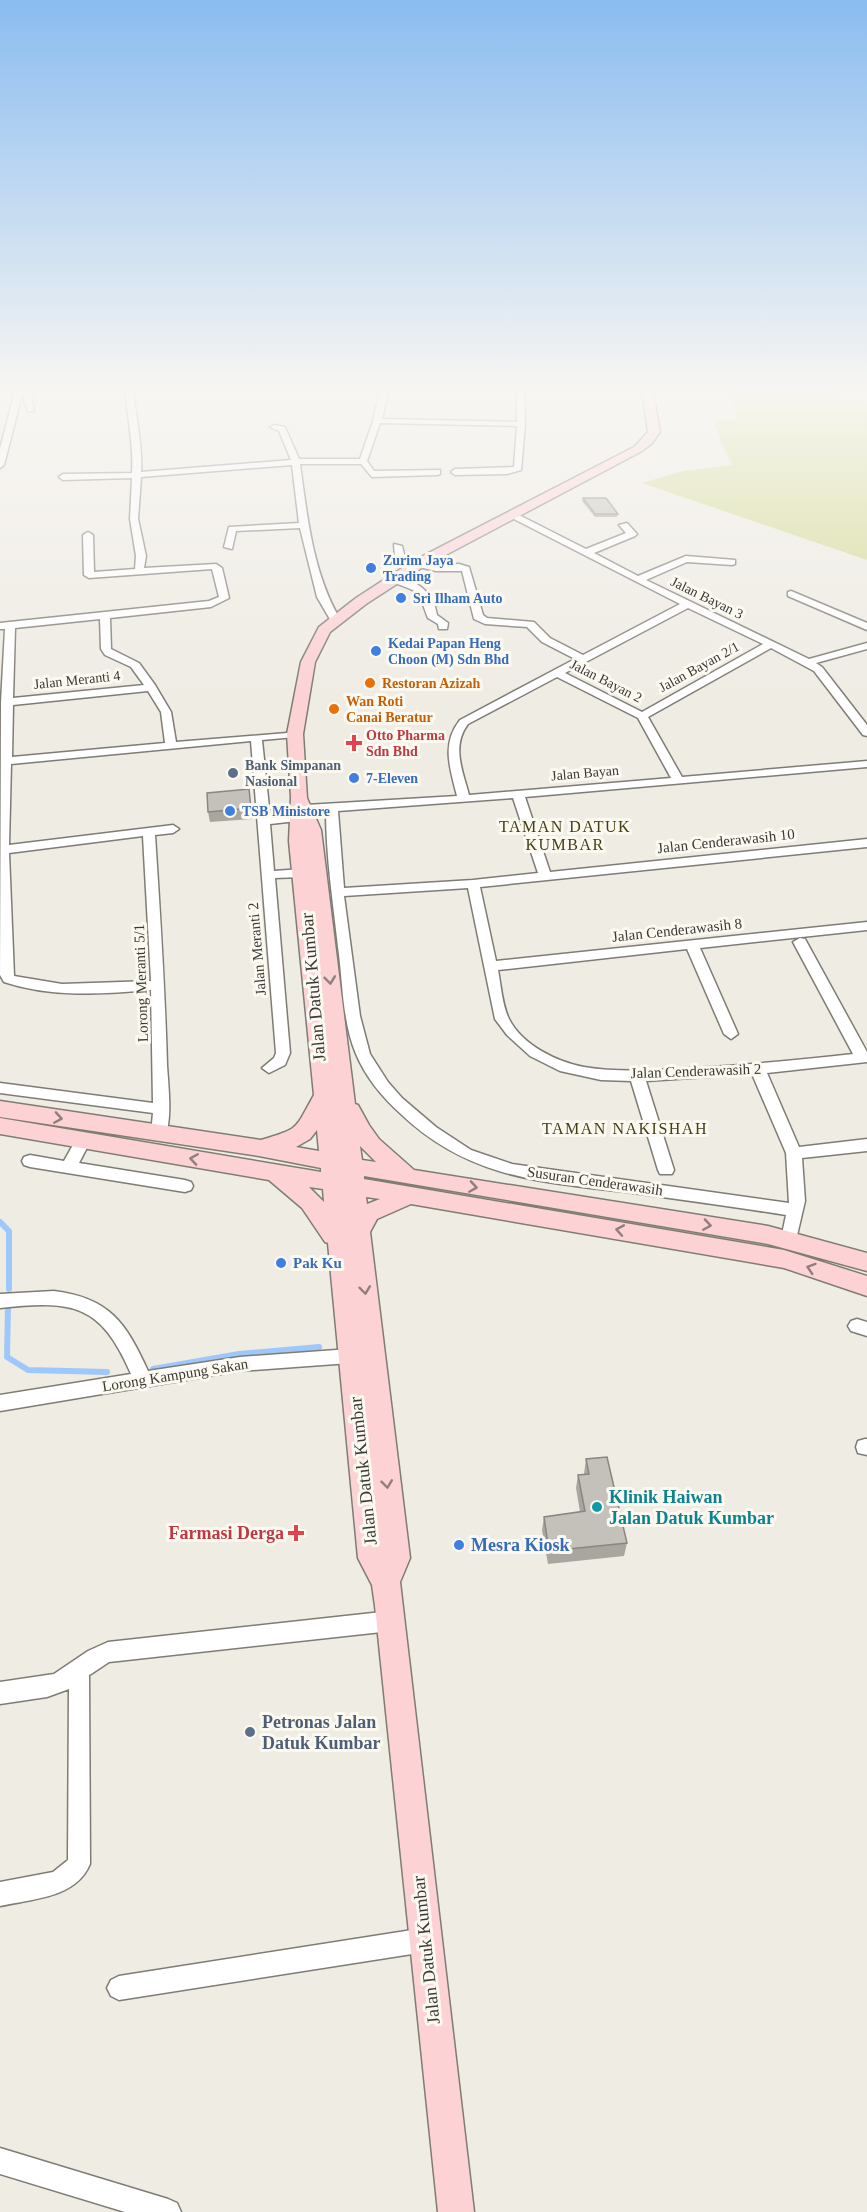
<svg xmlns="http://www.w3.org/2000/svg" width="867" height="2212" font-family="'Times New Roman',serif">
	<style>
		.green { fill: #d1d98f }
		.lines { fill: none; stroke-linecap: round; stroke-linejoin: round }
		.stream { stroke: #9ec8fb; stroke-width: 6 }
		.street-casing { stroke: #7e7c74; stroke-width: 3 }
		.secondary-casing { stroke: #7e7c74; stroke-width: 3 }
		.street { fill: #fff; fill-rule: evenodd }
		.secondary { fill: #fcd2d5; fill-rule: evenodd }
		.wall { fill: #a8a69f }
		.building { fill: #c3c1b9; stroke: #888782; stroke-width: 1.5 }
		.oneway { stroke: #917e7e }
		.shop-dot { fill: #3f7fe0; stroke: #fcf9f1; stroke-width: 2 }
		.food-dot { fill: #e8710a; stroke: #fcf9f1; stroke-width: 2 }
		.health-dot { fill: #e0444e; stroke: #fcf9f1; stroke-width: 2 }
		.service-dot { fill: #5c6f8a; stroke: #fcf9f1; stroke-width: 2 }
		.culture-dot { fill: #0f9aa8; stroke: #fcf9f1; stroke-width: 2 }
		.labels { text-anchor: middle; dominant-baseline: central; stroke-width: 6; stroke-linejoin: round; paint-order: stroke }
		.far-shop-label { font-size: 14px; font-weight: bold; fill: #366cbe; stroke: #fcf9f1; text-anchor: start }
		.far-street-label { font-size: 14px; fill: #3a3936; stroke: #fcf9f1 }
		.far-food-label { font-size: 14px; font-weight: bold; fill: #c56008; stroke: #fcf9f1; text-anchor: start }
		.far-health-label { font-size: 14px; font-weight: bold; fill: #be3a42; stroke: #fcf9f1; text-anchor: start }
		.far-service-label { font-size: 14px; font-weight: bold; fill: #4e5e75; stroke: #fcf9f1; text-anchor: start }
		.street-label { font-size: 15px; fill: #3a3936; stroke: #fcf9f1 }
		.shop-label { font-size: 15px; font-weight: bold; fill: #366cbe; stroke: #fcf9f1; text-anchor: start }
		.neighbourhood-label { font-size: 16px; letter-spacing: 1.5px; fill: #433e14; stroke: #fcf9f1 }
		.near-street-label { font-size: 18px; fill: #3a3936; stroke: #fcf9f1 }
		.near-culture-label { font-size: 18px; font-weight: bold; fill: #0d838f; stroke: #fcf9f1; text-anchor: start }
		.near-health-label { font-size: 18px; font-weight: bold; fill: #be3a42; stroke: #fcf9f1; text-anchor: end }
		.near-shop-label { font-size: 18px; font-weight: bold; fill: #366cbe; stroke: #fcf9f1; text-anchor: start }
		.near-service-label { font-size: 18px; font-weight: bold; fill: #4e5e75; stroke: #fcf9f1; text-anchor: start }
	</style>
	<rect width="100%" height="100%" fill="#efece4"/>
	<!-- green -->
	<path class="green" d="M729 387H811L845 400 867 402V560L642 483 683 471 732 465 720 440 714 421 737 419Z"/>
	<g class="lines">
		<!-- stream -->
		<path class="stream" d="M0 1222 9 1231V1289
			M8 1306 7 1357 28 1370 107 1372
			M153 1369 239 1354 319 1347"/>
		<defs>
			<path id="street" d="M16 387H24L4 465 0 468V449Z
				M26 387H34L32 400 34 411H28L24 400Z
				M125 387H133C135 415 143 444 141 472L291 460 279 431 270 427 274 425 285 427 299 459H360L373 421 381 387H389L382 419 517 422 516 387H524L525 424 521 470 507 474 455 475 451 472 455 469 514 467 517 426 380 423 367 461 374 471 440 470V474L437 475 372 477 361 464H300C307 516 313 574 340 619L335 622 331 621 317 597 300 528 236 531 232 549 224 547 229 527 299 523 292 465 141 477 138 519 146 556 144 568 216 564 222 568 229 598 211 607 110 618 111 649 139 663 155 685 171 712 176 742 299 732V736L295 737 262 740 270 817 297 813 303 817 297 821 270 824 274 871 302 869 308 873 302 877 275 878 290 1053 285 1065 269 1073 262 1068 274 1058 276 1053 251 741 11 764 9 845 173 825 179 829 173 833 155 835C160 912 165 988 167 1065 168 1083 173 1122 164 1138H154L151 1134 153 1113 0 1093V1083L153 1103 151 990C102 994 52 998 4 982L0 975 1 702 5 629H0V623L209 601 219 597 212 569 89 578 84 575 83 535 88 532 93 535 94 572 135 569 136 556 130 519 132 478 63 480 59 477 63 474 132 473C134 444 127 416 125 387ZM100 619 101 649 105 655 131 667 144 685 13 698 15 628ZM148 691 161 712 165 743 12 757 13 705ZM143 836 151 981 62 984 14 976 9 853Z
				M513 512 586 549 626 533 619 525 627 523 637 534 635 536 594 553 638 576 686 556 735 560V564L732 565 687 562 646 580 809 659 867 643V649L816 663 822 667 867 725V736L863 735 814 671 771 648 648 717 682 777 867 761V767L525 797 550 872 867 839V847L480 887 496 961 867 922V930L700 948 738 1034 731 1039 724 1034 687 949 498 970C501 985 502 1005 509 1019 522 1045 557 1062 584 1067 620 1073 657 1070 693 1068 747 1065 800 1060 853 1054L793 942 800 938 805 939 867 1052V1062L767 1073 799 1147 867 1139V1151L802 1158 805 1201 795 1244 789 1245 783 1244 781 1239 786 1215C735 1207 684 1200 633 1193 545 1182 471 1180 402 1115 383 1098 366 1078 356 1054 342 1021 343 982 338 947 333 902 326 857 326 811L306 813 300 809 306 805 457 796C450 768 441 744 460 720L575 659 542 642 527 627 485 624 474 619 462 571H436L415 566V562L436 565 459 564 469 567 483 615 487 618 534 622 550 638 583 655 680 604 510 517 509 515ZM688 608 763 644 642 712 565 673ZM557 677 638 718 671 778 469 795C463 772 451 746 468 724ZM513 798 538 873 473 880 344 888 338 811ZM468 888 495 1019 507 1035 530 1056 560 1071 601 1080 631 1081 658 1170 660 1174H672L674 1170 646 1081 752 1074 786 1153 789 1203 512 1164 471 1150 436 1127 402 1098 388 1082 370 1054 360 1016 344 896Z
				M394 544 402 546 405 558 414 570 412 572H406L395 558Z
				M392 578C414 576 434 593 437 615L448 623 447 629H439L438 624 428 618C417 589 422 593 392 582Z
				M791 591 867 623V630L788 596V592Z
				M83 1134 88 1136 91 1140 79 1163 185 1180 191 1182 193 1186 191 1190 185 1192 30 1167 24 1165 22 1161 24 1157 30 1155 64 1161 78 1136Z
				M54 1291C110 1298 126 1323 148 1371L240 1357 350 1349 356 1351 359 1356 356 1361 350 1363 240 1371 0 1411V1395L131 1374C101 1304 73 1300 0 1308V1294Z
				M857 1319 867 1322V1336L851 1331 848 1326 851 1321Z
				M865 1439H867V1455L858 1453 856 1447 858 1441Z
				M391 1611 398 1614 401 1621 398 1628 391 1631 109 1662 91 1674 89 1675 90 1864C76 1898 32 1899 0 1906V1882L53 1872 68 1860 69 1689 47 1697 0 1704V1682L54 1674 88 1651 108 1642Z
				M425 1928 433 1932 437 1940 433 1948 425 1952 119 2000 111 1996 107 1988 111 1980 119 1976Z
				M0 2148 168 2199 177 2203 181 2212H125L0 2174Z"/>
			<path id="secondary" d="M642 387H652L660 432 652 443 642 451 423 567 366 604 330 632 315 662 303 734 307 798 321 830 355 1104 358 1105 369 1125 379 1139 414 1170 768 1226 867 1253V1271L768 1244 364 1176V1179L784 1250 867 1276V1296L784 1268 411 1204 377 1219 370 1232 410 1558 400 1582 474 2212H438L375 1606 372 1585 358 1558 328 1243 325 1242 302 1208 269 1180 0 1134V1118L321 1172V1168L259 1156 0 1117V1101L261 1140C301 1128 294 1130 314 1095L289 841 291 797 287 734 301 662 319 627 356 598 413 561 634 447 648 432ZM317 1130 319 1151 296 1147 310 1139ZM360 1146 376 1162 362 1160ZM309 1187 323 1189 324 1202ZM366 1197 380 1199 367 1204Z"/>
		</defs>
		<!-- street casing -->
		<use href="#street" class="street-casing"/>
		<!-- secondary casing -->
		<use href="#secondary" class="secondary-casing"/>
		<!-- street -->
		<use href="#street" class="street"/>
		<!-- secondary -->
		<use href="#secondary" class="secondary"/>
	</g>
	<!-- wall -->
	<path class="wall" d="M583 498 618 514 617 517H595L582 501Z
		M249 789 252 819 210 822 208 812Z
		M586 1459 627 1543 624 1556 548 1564 542 1530 544 1517 580 1512 576 1488 578 1475 584 1474Z"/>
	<!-- building -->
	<path class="building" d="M583 498H606L618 514H595Z
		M249 789 251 808 208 812 207 793Z
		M607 1457 627 1543 549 1551 544 1517 585 1511 578 1475 589 1474 586 1459Z"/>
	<!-- one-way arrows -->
	<defs><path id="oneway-chevron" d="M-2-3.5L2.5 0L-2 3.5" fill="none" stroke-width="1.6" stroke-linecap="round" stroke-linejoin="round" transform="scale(1.5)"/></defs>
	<g class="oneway">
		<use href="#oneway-chevron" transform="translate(330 980) rotate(83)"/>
		<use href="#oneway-chevron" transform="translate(58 1118) rotate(9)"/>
		<use href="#oneway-chevron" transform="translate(194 1159) rotate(-171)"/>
		<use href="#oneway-chevron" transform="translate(473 1187) rotate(9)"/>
		<use href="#oneway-chevron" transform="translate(707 1225) rotate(9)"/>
		<use href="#oneway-chevron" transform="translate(620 1230) rotate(-170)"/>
		<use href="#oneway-chevron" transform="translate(811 1268) rotate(-162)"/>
		<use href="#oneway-chevron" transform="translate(365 1290) rotate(83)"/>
		<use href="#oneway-chevron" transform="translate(387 1484) rotate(83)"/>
	</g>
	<!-- sky -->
	<linearGradient id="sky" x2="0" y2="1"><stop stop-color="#8abcf0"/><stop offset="0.56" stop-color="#f8f6f3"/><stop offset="1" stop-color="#f8f6f3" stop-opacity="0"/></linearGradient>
	<rect width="867" height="697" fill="url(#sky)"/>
	<!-- markers -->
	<g class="shop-dot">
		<circle cx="371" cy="568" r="6"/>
		<circle cx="401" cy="598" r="6"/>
		<circle cx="376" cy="651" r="6"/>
		<circle cx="354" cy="778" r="6"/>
		<circle cx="230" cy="811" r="6"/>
		<circle cx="281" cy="1263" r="6"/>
		<circle cx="459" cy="1545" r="6"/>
	</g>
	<g class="food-dot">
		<circle cx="370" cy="683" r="6"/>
		<circle cx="334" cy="709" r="6"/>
	</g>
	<g class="health-dot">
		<path d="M351 734h6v6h6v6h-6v6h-6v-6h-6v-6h6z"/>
		<path d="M293 1524h6v6h6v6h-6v6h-6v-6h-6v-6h6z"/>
	</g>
	<g class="service-dot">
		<circle cx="233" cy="773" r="6"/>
		<circle cx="250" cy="1732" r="6"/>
	</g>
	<circle class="culture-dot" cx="597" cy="1507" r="6"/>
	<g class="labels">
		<!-- far-shop labels -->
		<g class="far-shop-label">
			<text x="383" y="560">Zurim Jaya<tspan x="383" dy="16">Trading</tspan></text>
			<text x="413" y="598">Sri Ilham Auto</text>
			<text x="388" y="643">Kedai Papan Heng<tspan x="388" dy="16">Choon (M) Sdn Bhd</tspan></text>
			<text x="366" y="778">7-Eleven</text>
			<text x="242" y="811">TSB Ministore</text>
		</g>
		<!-- far-street labels -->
		<g class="far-street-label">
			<text transform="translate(707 598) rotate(26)">Jalan Bayan 3</text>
			<text transform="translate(699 667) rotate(-29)">Jalan Bayan 2/1</text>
			<text transform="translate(77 680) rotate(-6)">Jalan Meranti 4</text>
			<text transform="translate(606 681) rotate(27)">Jalan Bayan 2</text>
			<text transform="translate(585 773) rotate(-5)">Jalan Bayan</text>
		</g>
		<!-- far-food labels -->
		<g class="far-food-label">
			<text x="382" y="683">Restoran Azizah</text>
			<text x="346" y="701">Wan Roti<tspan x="346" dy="16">Canai Beratur</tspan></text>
		</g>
		<!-- far-health labels -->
		<g class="far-health-label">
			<text x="366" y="735">Otto Pharma<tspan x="366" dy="16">Sdn Bhd</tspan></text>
		</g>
		<!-- far-service labels -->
		<g class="far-service-label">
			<text x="245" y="765">Bank Simpanan<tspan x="245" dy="16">Nasional</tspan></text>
		</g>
		<!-- street labels -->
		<g class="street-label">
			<text transform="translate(726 841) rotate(-6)">Jalan Cenderawasih 10</text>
			<text transform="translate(677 930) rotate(-6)">Jalan Cenderawasih 8</text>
			<text transform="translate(257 949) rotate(-95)">Jalan Meranti 2</text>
			<text transform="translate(141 983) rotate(-92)">Lorong Meranti 5/1</text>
			<text transform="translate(696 1071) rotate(-2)">Jalan Cenderawasih 2</text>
			<text transform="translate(595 1181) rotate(8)">Susuran Cenderawasih</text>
			<text transform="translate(175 1375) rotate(-9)">Lorong Kampung Sakan</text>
		</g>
		<!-- shop labels -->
		<g class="shop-label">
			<text x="293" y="1263">Pak Ku</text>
		</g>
		<!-- neighbourhood labels -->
		<g class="neighbourhood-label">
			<text x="565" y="826">TAMAN DATUK<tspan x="565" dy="18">KUMBAR</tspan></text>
			<text x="625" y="1128">TAMAN NAKISHAH</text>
		</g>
		<!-- near-street labels -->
		<g class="near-street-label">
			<text transform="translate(313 987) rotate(-95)">Jalan Datuk Kumbar</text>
			<text transform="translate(363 1471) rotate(-96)">Jalan Datuk Kumbar</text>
			<text transform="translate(426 1950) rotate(-96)">Jalan Datuk Kumbar</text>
		</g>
		<!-- near-culture labels -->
		<g class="near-culture-label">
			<text x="609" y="1497">Klinik Haiwan<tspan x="609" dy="21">Jalan Datuk Kumbar</tspan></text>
		</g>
		<!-- near-health labels -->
		<g class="near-health-label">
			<text x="284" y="1533">Farmasi Derga</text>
		</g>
		<!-- near-shop labels -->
		<g class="near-shop-label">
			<text x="471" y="1545">Mesra Kiosk</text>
		</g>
		<!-- near-service labels -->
		<g class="near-service-label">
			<text x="262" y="1722">Petronas Jalan<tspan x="262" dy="21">Datuk Kumbar</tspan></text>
		</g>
	</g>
</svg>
